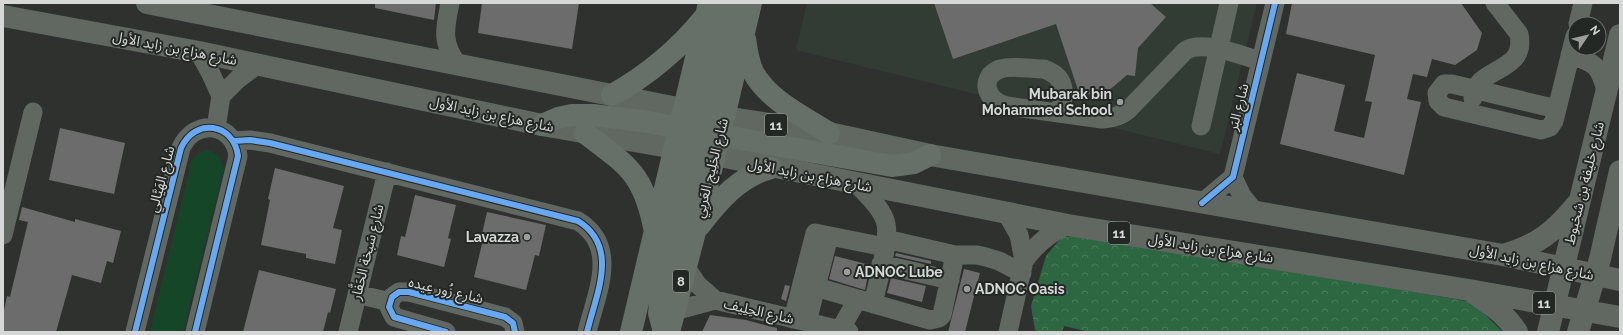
<svg xmlns="http://www.w3.org/2000/svg" width="1623" height="335" font-family="Raleway,'Noto Sans Arabic',sans-serif">
	<style>
		.built { fill: #333b35 }
		.forest { fill: url(#forest-crowns) }
		.park { fill: #164628 }
		.building { fill: #6b6c6b }
		.lines { fill: none; stroke-linecap: round; stroke-linejoin: round }
		.minor { stroke: #616862; stroke-width: 19 }
		.major { stroke: #616862; stroke-width: 22 }
		.highway { stroke: #666f68; stroke-width: 22 }
		.cycleway-casing { stroke: #242825; stroke-width: 8 }
		.cycleway { stroke: #66a8f1; stroke-width: 6 }
		.poi-dot { fill: #9b9e9c; stroke: #242825; stroke-width: 1.5 }
		.labels { text-anchor: middle; dominant-baseline: central; stroke-width: 4; stroke-linejoin: round; paint-order: stroke }
		.shield { fill: #242825; stroke: #a0a3a1; stroke-width: 1 }
		.shield-label { font-size: 13px; font-weight: bold; fill: #d5d8d6 }
		.street-label { font-size: 14px; fill: #d5d8d6; stroke: #242825 }
		.poi-label { font-size: 14px; font-weight: bold; fill: #d5d8d6; stroke: #242825; text-anchor: end }
	</style>
	<defs>
		<pattern id="forest-crowns" width="20" height="18" patternUnits="userSpaceOnUse"><rect width="20" height="18" fill="#2c6741"/><path d="M2 6a3 3 0 1 1 6 0M12 15a3 3 0 1 1 6 0" fill="none" stroke="#4a7c5c"/></pattern>
	</defs>
	<rect width="100%" height="100%" fill="#2f312f"/>
	<!-- built -->
	<path class="built" d="M807 3H1257L1220 154 796 50Z"/>
	<!-- forest -->
	<path class="forest" d="M1085 235 1472 302 1503 332H1089L1064 326 1062 332H1038L1035 330 1031 306 1046 256 1062 237Z"/>
	<!-- park -->
	<path class="park" d="M207 150C218 153 220 158 224 168L183 332H150L192 159 200 153Z"/>
	<!-- building -->
	<path class="building" d="M375 3H436L434 20 375 8Z
		M482 3H579L572 49 478 33Z
		M934 3H1150L1166 17 1138 48 1135 76 1127 75 1100 98 1078 90 1056 24 953 59Z
		M1292 3H1461L1482 33 1477 50 1455 65 1432 59 1427 77 1413 74 1407 99 1421 102 1404 175 1280 144 1297 73 1345 85 1334 131 1364 138 1372 102 1365 101 1375 55 1286 34Z
		M60 128 125 143 114 194 49 180Z
		M275 168 344 186 333 228 342 230 335 264 306 258V254L261 245 270 200 268 199Z
		M415 195 456 205 448 238 451 239 444 267 397 255 401 236 405 237Z
		M22 207 75 222V219L121 231 113 263 107 261 101 283 72 275 56 332H3V315L7 296 10 297 28 222 19 220Z
		M487 212 546 225 539 256 535 255 526 290 474 277 482 244 480 243Z
		M896 253 931 261V264L895 256Z
		M835 256 870 265 865 290 829 279Z
		M964 269 980 273 971 308 965 332H948Z
		M259 270 336 289 330 313 328 312 323 332H243Z
		M891 278 926 286 922 302 887 293Z
		M785 285 790 286 786 301 781 299Z
		M710 315 746 320 777 328V332H702Z"/>
	<g class="lines">
		<!-- minor -->
		<path class="minor" d="M450 3C445 29 441 41 457 64
			M1578 24 1583 3
			M199 52 211 74 221 96 216 128
			M1570 55C1595 63 1599 65 1606 90
			M221 96 238 79 257 65
			M1473 98C1474 92 1476 86 1481 81 1498 66 1525 65 1519 34L1495 3
			M1557 109 1452 84H1444L1437 93 1438 101 1444 107 1541 130 1550 127 1554 121 1575 36
			M1060 113C1065 93 1067 77 1044 69 1030 69 1013 65 1000 69 978 77 986 102 1007 106L1102 119C1113 118 1121 116 1129 109L1185 51C1202 39 1242 56 1261 61
			M1201 126 1229 3
			M234 141 250 140 270 143 578 221C620 247 596 294 587 332
			M1233 177 1242 196 1255 212
			M857 184C867 195 883 209 886 224 890 242 877 284 873 304
			M1202 203 1233 177 1275 3
			M1006 212 1019 235 1024 261 1008 332
			M3 235 33 112
			M886 239 955 255H977L986 257 999 261 1022 273
			M1024 261C1036 244 1049 233 1068 225
			M881 264 950 280
			M685 266 697 284 715 300
			M802 283 930 320 939 318 942 315 955 255
			M357 294 390 302
			M674 311 715 300 849 332
			M793 319 815 233 885 247
			M807 322 829 236
			M840 330 857 300
			M135 332 181 148C195 117 234 123 238 156L195 332
			M348 332 387 172
			M446 332 394 317 389 307 392 297 399 292H409L505 317 513 323 515 332"/>
		<!-- major -->
		<path class="major" d="M147 3 723 117 829 133 930 155 1503 255 1620 280
			M3 16 199 52 542 125 715 155 1068 225 1469 290 1620 317
			M1503 255C1538 245 1554 232 1577 204
			M1475 294C1491 305 1506 314 1517 332
			M1548 332 1620 35
			M1578 332 1600 259 1620 171"/>
		<!-- highway -->
		<path class="highway" d="M745 39C747 50 748 62 753 72 769 101 803 116 829 133
			M612 95C648 75 678 50 704 18
			M542 125 558 118 572 115H593L649 122 695 132
			M585 133C627 165 643 173 654 227
			M708 142 705 132V113L729 3
			M675 149 690 140 713 134 892 166 914 163 930 155
			M700 225C719 200 740 176 771 168
			M631 332 709 3
			M664 332 659 313 660 305 698 137 696 125
			M669 332 715 155 751 3"/>
		<defs>
			<path id="cycleway" d="M234 141 250 140 270 143 578 221C620 247 596 294 587 332
				M1202 203 1233 177 1275 3
				M135 332 181 148C195 117 234 123 238 156L195 332
				M446 332 394 317 389 307 392 297 399 292H409L505 317 513 323 515 332"/>
		</defs>
		<!-- cycleway casing -->
		<use href="#cycleway" class="cycleway-casing"/>
		<!-- cycleway -->
		<use href="#cycleway" class="cycleway"/>
	</g>
	<!-- markers -->
	<g class="poi-dot">
		<circle cx="1120" cy="102" r="4"/>
		<circle cx="527" cy="237" r="4"/>
		<circle cx="847" cy="272" r="4"/>
		<circle cx="967" cy="289" r="4"/>
	</g>
	<g class="labels">
		<!-- shield labels -->
		<g class="shield">
			<rect x="765" y="114" width="22" height="22" rx="3"/>
			<rect x="1108" y="222" width="22" height="22" rx="3"/>
			<rect x="673" y="270" width="16" height="22" rx="3"/>
			<rect x="1533" y="292" width="22" height="22" rx="3"/>
		</g>
		<g class="shield-label">
			<text x="776" y="125">11</text>
			<text x="1119" y="233">11</text>
			<text x="681" y="281">8</text>
			<text x="1544" y="303">11</text>
		</g>
		<!-- street labels -->
		<g class="street-label">
			<text transform="translate(175 48) rotate(11)">شارع هزاع بن زايد الأول</text>
			<text transform="translate(1238 107) rotate(-76)">شارع البَر</text>
			<text transform="translate(492 114) rotate(12)">شارع هزاع بن زايد الأول</text>
			<text transform="translate(711 168) rotate(-76)">شارع الخَلِيج العَربِي</text>
			<text transform="translate(810 175) rotate(11)">شارع هزاع بن زايد الأول</text>
			<text transform="translate(161 179) rotate(-75)">شارع الهَيَّالي</text>
			<text transform="translate(1584 183) rotate(-76)">شارع خليفة بن شخبوط</text>
			<text transform="translate(1211 248) rotate(9)">شارع هزاع بن زايد الأول</text>
			<text transform="translate(367 252) rotate(-76)">شارع سَبخة الحَفَّار</text>
			<text transform="translate(1532 262) rotate(12)">شارع هزاع بن زايد الأول</text>
			<text transform="translate(446 290) rotate(13)">شارع زُور عِيده</text>
			<text transform="translate(759 311) rotate(13)">شارع الحِلِيف</text>
		</g>
		<!-- poi labels -->
		<g class="poi-label">
			<text x="1112" y="94">Mubarak bin<tspan x="1112" dy="16">Mohammed School</tspan></text>
			<text x="519" y="237">Lavazza</text>
			<text x="855" y="272" text-anchor="start">ADNOC Lube</text>
			<text x="975" y="289" text-anchor="start">ADNOC Oasis</text>
		</g>
	</g>
	<!-- border -->
	<rect width="1623" height="335" fill="none" stroke="#d5d8d6" stroke-width="8"/>
	<!-- north arrow -->
	<g transform="translate(1587 36) rotate(55)"><circle r="19" fill="#242825" stroke="#6b6e6c"/>
	<path d="M0-3L7 15L0 10L-7 15Z" fill="#9b9e9c"/>
	<text y="-6" font-size="11" font-weight="bold" text-anchor="middle" fill="#d5d8d6">N</text>
	</g>
</svg>
